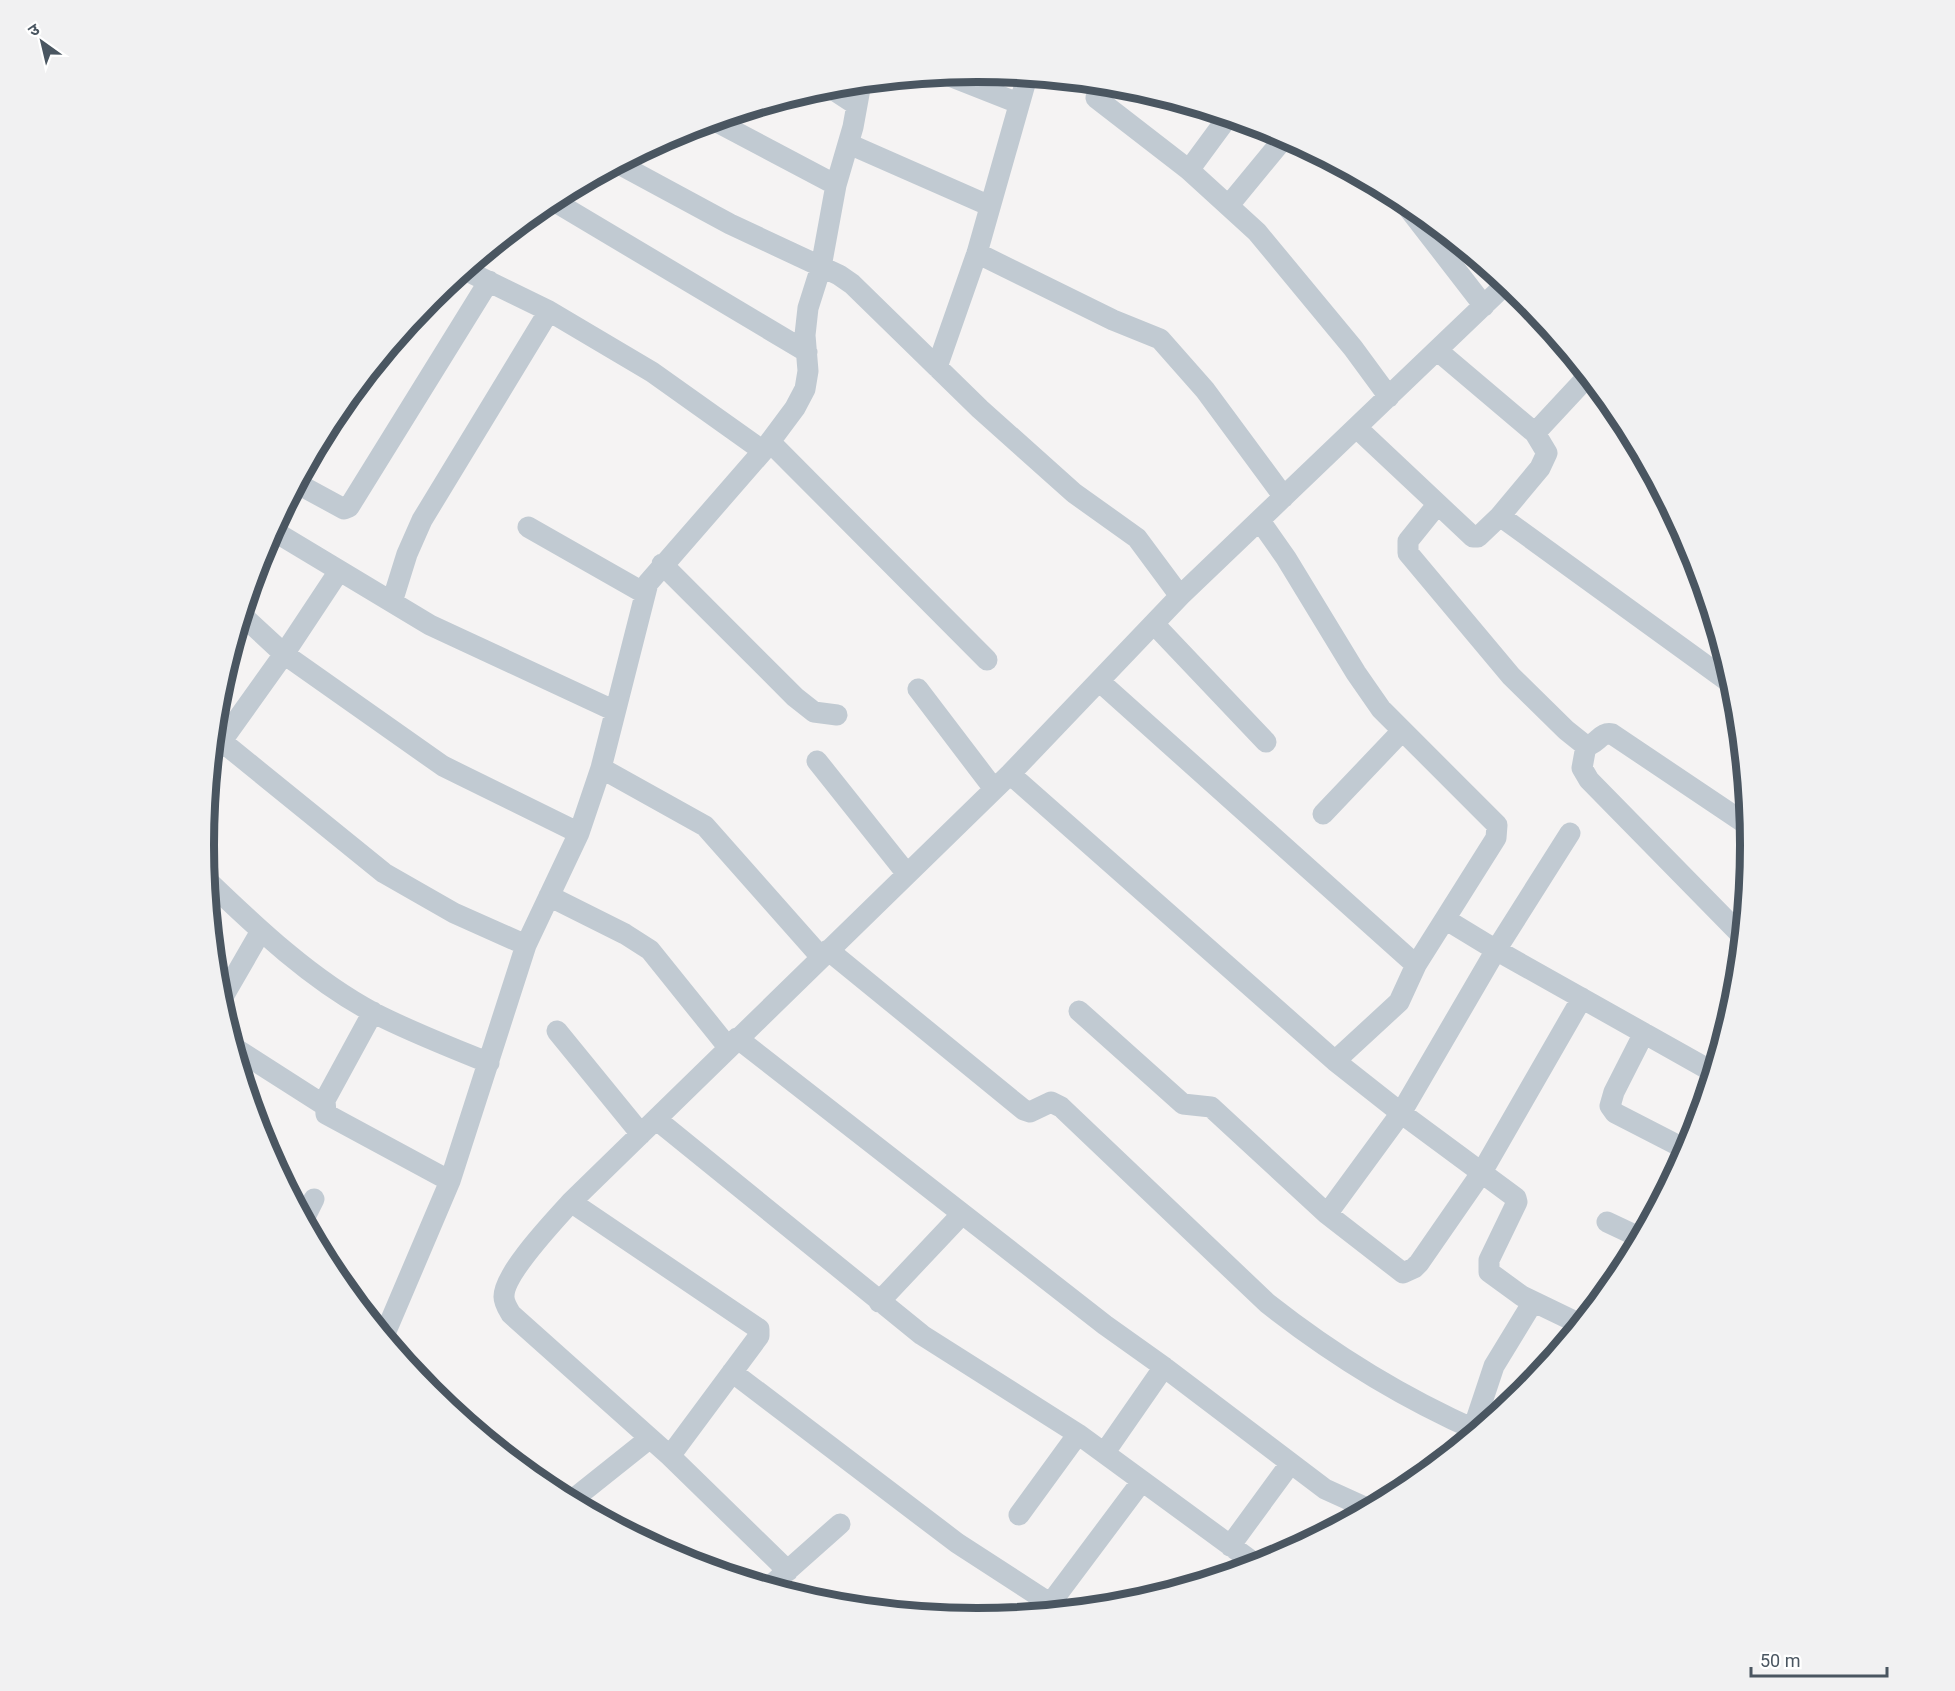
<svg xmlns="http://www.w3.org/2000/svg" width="1955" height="1691" font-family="Roboto,'Noto Sans Devanagari',sans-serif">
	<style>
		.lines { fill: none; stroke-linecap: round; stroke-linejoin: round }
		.minor { stroke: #c1cad2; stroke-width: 21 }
		.rim { fill: none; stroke: #4a5661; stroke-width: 8 }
	</style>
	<rect width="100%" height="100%" fill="#f5f3f3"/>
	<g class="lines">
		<!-- minor -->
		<path class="minor" d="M947 75 1018 103
			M829 87 855 104
			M1096 98 1189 170
			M1228 117 1189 170 1257 232 1353 348 1389 397
			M715 121 836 185
			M1289 139 1309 150
			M849 144 990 206
			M619 164 730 224 839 275 852 284 980 409 1074 493 1137 538 1180 596
			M552 200 807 352
			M1402 200 1484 306
			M1229 205 1285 137
			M977 253 1113 320 1160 339 1205 390 1284 497
			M465 270 549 311 652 372 763 451
			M1438 351 1535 433 1547 453 1540 468 1500 516
			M937 367 977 253 1027 77
			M1357 428 1473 537H1478L1500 516 1733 685
			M1535 433 1588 376
			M770 442 987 660
			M298 484 344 509 349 507 489 281
			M1437 505 1408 541V553L1511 676 1566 730 1586 746C1597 745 1601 731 1612 734L1749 826
			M1260 521 1286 558 1356 673 1381 709 1497 825 1496 838 1445 919
			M528 527 644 593
			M264 547 275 534 282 536 430 625 615 711
			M662 564 795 697 814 712 837 715
			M392 602 407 554 422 520 549 311
			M243 616 284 654 443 766 579 833
			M1154 624 1266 742
			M1099 681 1416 965
			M918 689 994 789
			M215 736 384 873 454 913 526 945
			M1586 746 1582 768 1589 780 1742 936
			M214 752 284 654 339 571
			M817 761 907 874
			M601 768 705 826 821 957
			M1010 774 1335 1061 1401 1113 1327 1214
			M1323 814 1401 732
			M1570 833 1496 950 1713 1072
			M208 881C258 929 312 980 374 1013 411 1032 450 1047 489 1063
			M549 896 625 934 650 950 728 1047
			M828 950 1024 1110 1030 1112 1051 1102 1061 1107 1267 1303C1333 1355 1401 1397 1478 1431
			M220 1002 261 931
			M1079 1011 1183 1104 1211 1107 1327 1214 1403 1273 1414 1268 1419 1263 1482 1172 1582 998
			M373 1012 325 1100 326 1114 450 1181
			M557 1031 641 1134
			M1644 1033 1614 1092 1610 1106 1615 1113 1687 1150
			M737 1038 1105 1325 1164 1367 1325 1489 1369 1509
			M235 1048 324 1105
			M1335 1061 1399 1002 1416 965 1445 919 1496 950 1401 1113 1516 1198 1517 1202 1489 1260V1272L1522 1296 1580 1324
			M657 1120 922 1335 1078 1434 1257 1565
			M571 1202 759 1329V1336L670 1456
			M304 1219 314 1199
			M1607 1222 1641 1238
			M879 1302 962 1214
			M384 1336 450 1181 526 945 579 833 601 768 648 583 763 451 795 408 805 389 808 371 805 335 808 308 821 267 836 185 853 127 861 83
			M732 1372 957 1543 1051 1604
			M1473 1429 1494 1366 1533 1302
			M1105 1452 1164 1367
			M571 1501 650 1438
			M1019 1515 1078 1434
			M1230 1546 1290 1464
			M788 1571 670 1456 511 1314C508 1309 504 1303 504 1297 503 1274 555 1220 571 1202L1010 774 1180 596 1506 284
			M769 1587 840 1524
			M1044 1612 1142 1481"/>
	</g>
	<!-- crop -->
	<path d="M0 0H1955V1691H0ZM214 845a763 763 0 1 1 1526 0a763 763 0 1 1-1526 0Z" fill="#f1f1f2" fill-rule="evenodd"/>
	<path class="rim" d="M214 845a763 763 0 1 1 1526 0a763 763 0 1 1-1526 0Z"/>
	<!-- north arrow -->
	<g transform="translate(42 42) rotate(326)" stroke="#ffffff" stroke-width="4.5" paint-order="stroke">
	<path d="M0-4.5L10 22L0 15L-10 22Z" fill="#4a5661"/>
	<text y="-9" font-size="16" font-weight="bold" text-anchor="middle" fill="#4a5661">उ</text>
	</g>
	<!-- scale -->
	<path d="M1751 1667v9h136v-9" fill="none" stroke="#4a5661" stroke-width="3"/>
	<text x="1760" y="1667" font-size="18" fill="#4a5661" stroke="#ffffff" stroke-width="4.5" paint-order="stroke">50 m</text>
</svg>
